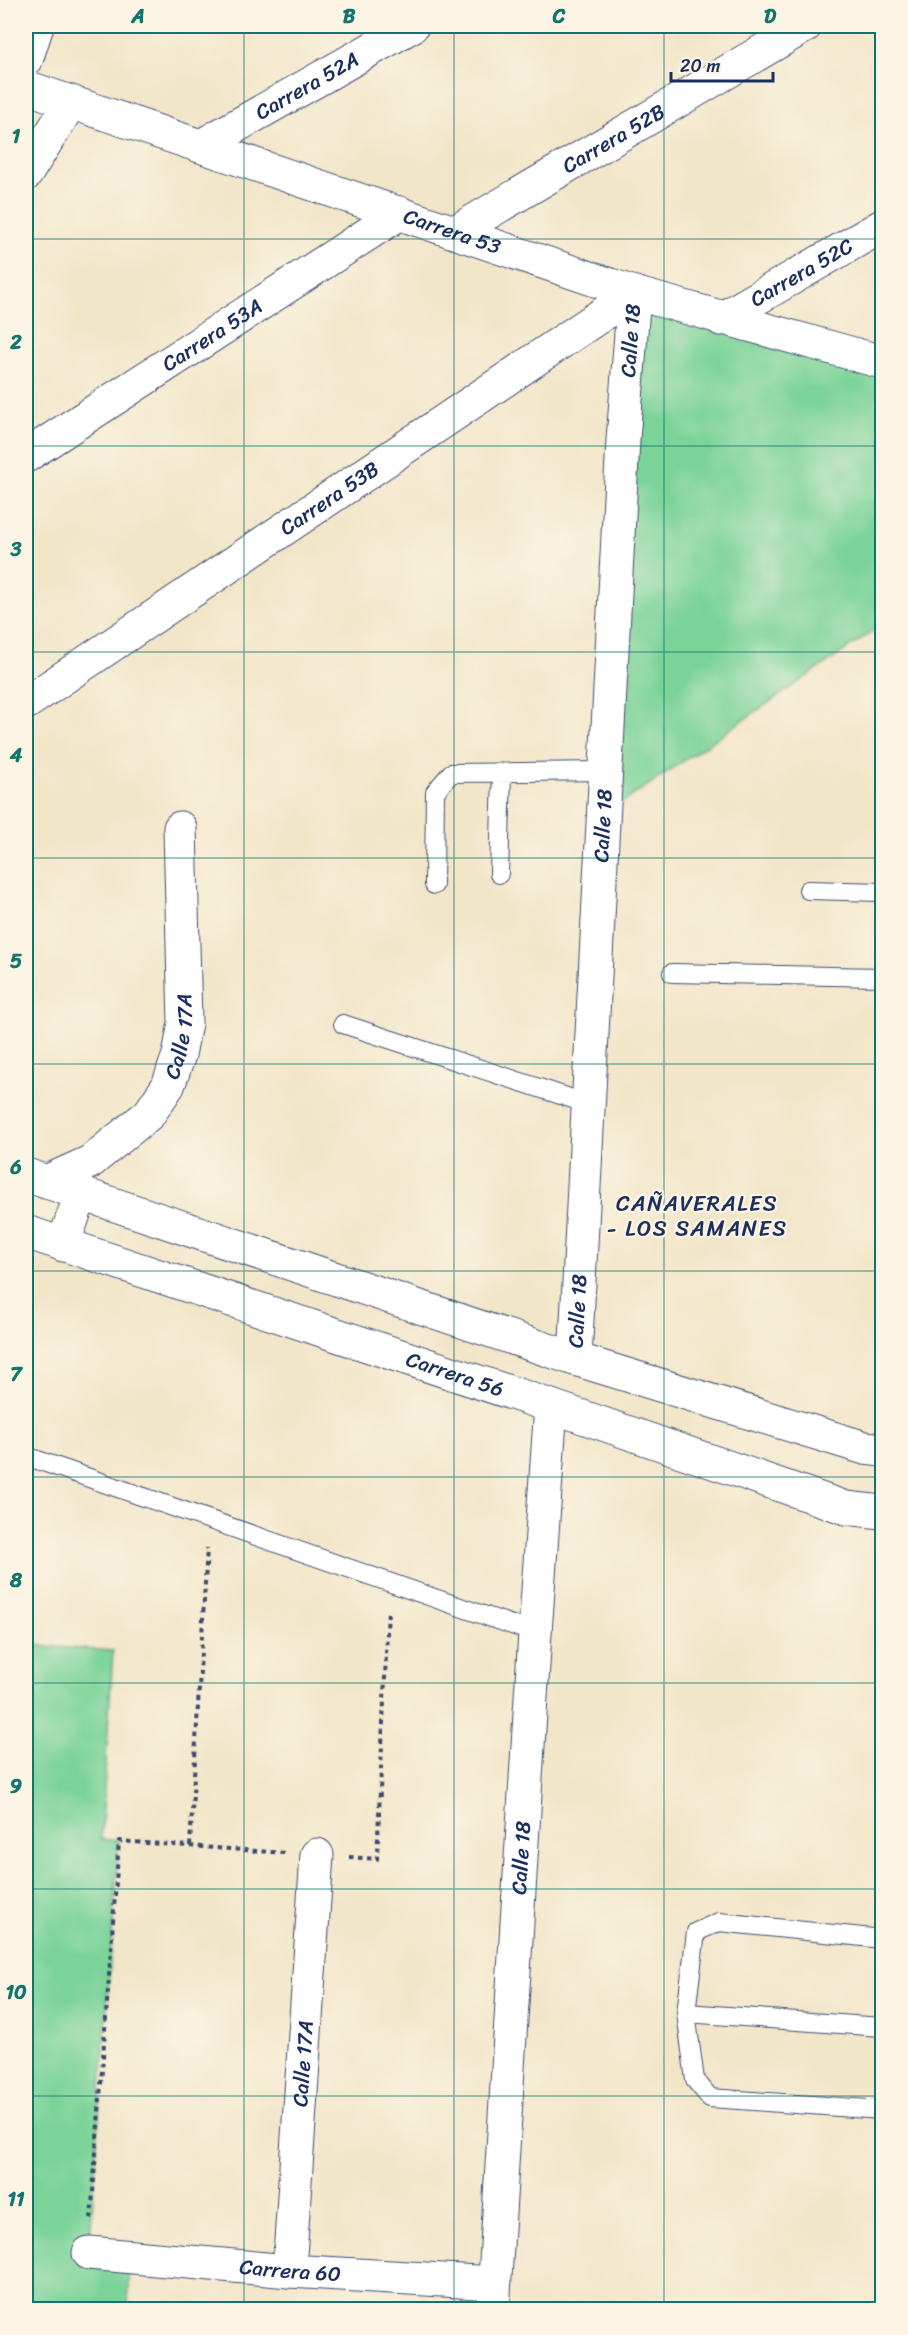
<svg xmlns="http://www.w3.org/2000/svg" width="908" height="2335" font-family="Sriracha,sans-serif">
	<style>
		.green { fill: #7ad399; stroke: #4a817c; stroke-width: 1.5 }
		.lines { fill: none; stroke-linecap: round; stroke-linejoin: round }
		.service-casing { stroke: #3b4a6e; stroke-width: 20 }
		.minor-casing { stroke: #3b4a6e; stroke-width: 35 }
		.tertiary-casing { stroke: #3b4a6e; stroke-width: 35 }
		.path { stroke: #3b4a6e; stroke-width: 4; stroke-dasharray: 4.5 4.5; stroke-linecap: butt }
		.service { stroke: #fff; stroke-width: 18 }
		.minor { stroke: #fff; stroke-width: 33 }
		.tertiary { stroke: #fff; stroke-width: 33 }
		.grid { fill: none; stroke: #0f766e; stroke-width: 1.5; stroke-opacity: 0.55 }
		.labels { text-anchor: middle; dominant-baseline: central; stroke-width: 4.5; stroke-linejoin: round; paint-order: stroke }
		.street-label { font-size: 21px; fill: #1b2f5e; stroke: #fcf5e5 }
		.neighbourhood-label { font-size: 22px; letter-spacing: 1.5px; fill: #1b2f5e; stroke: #fcf5e5 }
		.neatline { fill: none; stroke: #0f766e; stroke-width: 2 }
		.grid-label { font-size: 20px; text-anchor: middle; font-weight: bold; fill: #0f766e }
	</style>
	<rect width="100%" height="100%" fill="#fcf5e5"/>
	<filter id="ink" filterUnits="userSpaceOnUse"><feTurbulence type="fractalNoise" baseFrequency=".0167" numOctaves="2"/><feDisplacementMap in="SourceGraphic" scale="12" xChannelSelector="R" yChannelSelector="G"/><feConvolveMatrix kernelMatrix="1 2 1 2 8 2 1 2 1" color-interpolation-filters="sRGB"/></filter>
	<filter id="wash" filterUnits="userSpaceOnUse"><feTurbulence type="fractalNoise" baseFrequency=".008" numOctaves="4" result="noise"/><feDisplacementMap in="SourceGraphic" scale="24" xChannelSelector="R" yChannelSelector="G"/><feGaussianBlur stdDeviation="1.35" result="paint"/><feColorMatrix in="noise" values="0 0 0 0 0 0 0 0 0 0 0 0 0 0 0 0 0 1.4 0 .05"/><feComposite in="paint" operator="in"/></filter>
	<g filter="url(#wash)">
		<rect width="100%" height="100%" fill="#f2e6c9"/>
		<!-- green -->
		<path class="green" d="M634 293 882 362V625L603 816Z
			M26 1645 113 1651 101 1839 119 1841 89 2253 130 2257 128 2309H26Z"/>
	</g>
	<g filter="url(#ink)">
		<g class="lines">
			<defs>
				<path id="service" d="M499 874 502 773
					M434 885 435 792 451 773 605 771
					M808 890 882 892
					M672 973 882 977
					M343 1024 588 1104
					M26 1456 535 1633
					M882 1939 719 1922 696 1932 686 2013 695 2080 710 2098 882 2110
					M686 2013 882 2027"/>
				<g id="minor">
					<path d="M26 60 37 26"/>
					<path id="s1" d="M26 87 634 293 882 362"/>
					<path id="s2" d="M201 146 412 26"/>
					<path d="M26 174 71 102"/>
					<path id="s3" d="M455 232 805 26"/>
					<path id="s4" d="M721 319 882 226"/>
					<path id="s5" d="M26 456 400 213"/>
					<path id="s6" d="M26 703 634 293"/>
					<path id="s7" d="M46 1182 90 1162 149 1114 168 1086 179 1055 185 1023 180 828"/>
					<path id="s8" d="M575 1359 623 440 634 293"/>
					<path id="s9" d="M89 2253 289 2271 494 2283"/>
					<path id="s10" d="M289 2271 317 1855"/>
					<path id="s11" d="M493 2310 535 1633 551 1406"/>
				</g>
				<g id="tertiary">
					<path d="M26 1175 575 1359 865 1448 882 1450"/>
					<path id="s12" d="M26 1232 551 1406 846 1508 882 1512"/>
					<path d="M63 1245 81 1194"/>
				</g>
			</defs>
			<!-- service casing -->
			<use href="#service" class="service-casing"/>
			<!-- minor casing -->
			<use href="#minor" class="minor-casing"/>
			<!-- tertiary casing -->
			<use href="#tertiary" class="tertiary-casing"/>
			<!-- path -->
			<path class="path" d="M190 1846 207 1548
				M349 1857 377 1859 388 1609
				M91 2219 119 1841 285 1853"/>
			<!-- service -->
			<use href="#service" class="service"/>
			<!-- minor -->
			<use href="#minor" class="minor"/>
			<!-- tertiary -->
			<use href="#tertiary" class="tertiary"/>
		</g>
	</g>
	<!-- grid -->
	<path class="grid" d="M244 26V2310M454 26V2310M664 26V2310M26 239H882M26 446H882M26 652H882M26 858H882M26 1064H882M26 1271H882M26 1477H882M26 1683H882M26 1889H882M26 2096H882"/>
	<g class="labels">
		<!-- street labels -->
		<g class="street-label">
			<text stroke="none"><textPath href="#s2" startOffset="122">Carrera 52A</textPath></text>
			<text stroke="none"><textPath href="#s3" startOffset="184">Carrera 52B</textPath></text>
			<text stroke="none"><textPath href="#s1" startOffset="450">Carrera 53</textPath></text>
			<text stroke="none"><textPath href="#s4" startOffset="93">Carrera 52C</textPath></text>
			<text stroke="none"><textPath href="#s5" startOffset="222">Carrera 53A</textPath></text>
			<text stroke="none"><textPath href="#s8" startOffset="1020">Calle 18</textPath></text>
			<text stroke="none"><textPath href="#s6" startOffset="366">Carrera 53B</textPath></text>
			<text stroke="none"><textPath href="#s8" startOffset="534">Calle 18</textPath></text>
			<text stroke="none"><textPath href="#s7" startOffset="210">Calle 17A</textPath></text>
			<text stroke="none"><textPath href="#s8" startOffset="48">Calle 18</textPath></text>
			<text stroke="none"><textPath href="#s12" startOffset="452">Carrera 56</textPath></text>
			<text stroke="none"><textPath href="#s11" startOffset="453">Calle 18</textPath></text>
			<text stroke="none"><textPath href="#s10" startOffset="208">Calle 17A</textPath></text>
			<text stroke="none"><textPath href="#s9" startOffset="202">Carrera 60</textPath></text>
		</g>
		<!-- neighbourhood labels -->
		<g class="neighbourhood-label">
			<text x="697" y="1203">CAÑAVERALES<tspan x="697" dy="25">- LOS SAMANES</tspan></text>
		</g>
	</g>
	<!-- margin -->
	<rect width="908" height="2335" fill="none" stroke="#fcf5e5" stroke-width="66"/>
	<!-- scale -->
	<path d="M671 72v9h102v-9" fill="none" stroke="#1b2f5e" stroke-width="3"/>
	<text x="680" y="72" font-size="18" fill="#1b2f5e" stroke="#fcf5e5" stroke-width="4.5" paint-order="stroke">20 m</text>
	<rect x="33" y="33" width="842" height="2269" class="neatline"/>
	<g class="grid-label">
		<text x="138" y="23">A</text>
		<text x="349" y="23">B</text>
		<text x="559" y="23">C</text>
		<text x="770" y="23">D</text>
		<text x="16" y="143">1</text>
		<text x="16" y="349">2</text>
		<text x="16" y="556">3</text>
		<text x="16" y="762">4</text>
		<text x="16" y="968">5</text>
		<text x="16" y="1174">6</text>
		<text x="16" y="1381">7</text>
		<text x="16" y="1587">8</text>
		<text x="16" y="1793">9</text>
		<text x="16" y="1999">10</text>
		<text x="16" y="2206">11</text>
	</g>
</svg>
